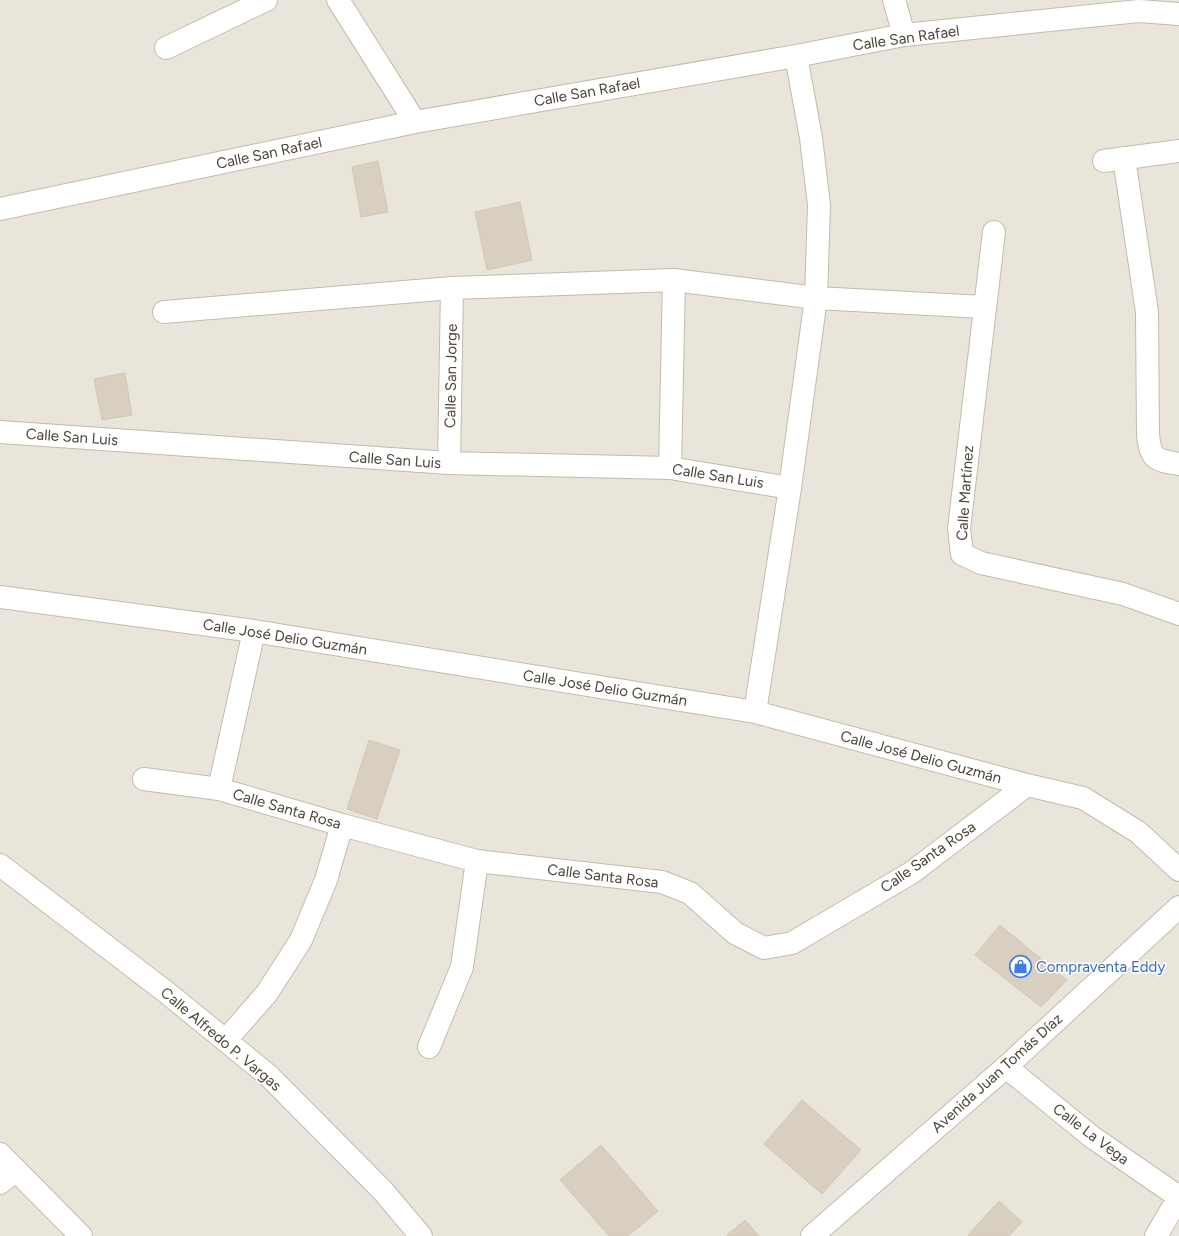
<svg xmlns="http://www.w3.org/2000/svg" width="1179" height="1236" font-family="Figtree,sans-serif">
	<style>
		.residential { fill: #eae5da }
		.building { fill: #d8cfc1; stroke: #d3c7b4 }
		.lines { fill: none; stroke-linecap: round; stroke-linejoin: round }
		.minor-casing { stroke: #c2bbae; stroke-width: 24 }
		.tertiary-casing { stroke: #c2bbae; stroke-width: 24 }
		.minor { stroke: #fff; stroke-width: 22 }
		.tertiary { stroke: #fff; stroke-width: 22 }
		.labels { text-anchor: middle; dominant-baseline: central; stroke-width: 3; stroke-linejoin: round; paint-order: stroke }
		.street-label { font-size: 15px; fill: #4b4439; stroke: #fff }
		.shop-label { font-size: 15px; fill: #366cbe; stroke: #fff; text-anchor: start }
	</style>
	<rect width="100%" height="100%" fill="#f6f3ec"/>
	<!-- residential -->
	<path class="residential" d="M0 0H1179V1236H0Z"/>
	<!-- building -->
	<path class="building" d="M378 161 388 212 361 217 352 167Z
		M520 202 532 260 487 270 475 212Z
		M125 373 132 415 102 420 94 379Z
		M369 740 400 750 377 819 347 809Z
		M1000 925 1067 980 1041 1007 975 955Z
		M802 1100 861 1150 822 1194 764 1144Z
		M601 1145 658 1211 628 1236H609L560 1180Z
		M999 1201 1022 1222 1009 1236H969L968 1235Z
		M745 1220 759 1236H728L727 1235Z"/>
	<g class="lines">
		<defs>
			<path id="minor" d="M338 0 415 122
				M894 0 904 35
				M166 48 266 0
				M1124 158 1147 312 1148 435C1151 460 1155 460 1179 464
				M1104 161 1179 151
				M0 209 415 122 796 56 904 35 1139 11 1179 14
				M994 232 959 529 962 554 981 563 1123 594 1179 614
				M164 312 452 288 674 280 816 298 984 307
				M0 432 449 463 670 468 790 488
				M449 463 452 288
				M670 468 674 280
				M0 597 254 631 755 712 1027 785 1083 798 1138 832 1179 870
				M755 712 790 488 816 298 819 205 811 138 796 56
				M144 779 219 789 342 825 477 861 662 882 690 893 735 933 764 948 792 943 911 873 1027 785
				M219 789 254 631
				M0 865 166 992 268 1075 383 1191 421 1236
				M226 1040 267 993 301 940 326 880 342 825
				M429 1047 462 967 477 861
				M1006 1067 1092 1137 1179 1197
				M0 1183 16 1170
				M1156 1236 1179 1197"/>
			<path id="tertiary" d="M0 1154 81 1236
				M812 1236 1006 1067 1179 907"/>
		</defs>
		<!-- minor casing -->
		<use href="#minor" class="minor-casing"/>
		<!-- tertiary casing -->
		<use href="#tertiary" class="tertiary-casing"/>
		<!-- minor -->
		<use href="#minor" class="minor"/>
		<!-- tertiary -->
		<use href="#tertiary" class="tertiary"/>
	</g>
	<!-- icons -->
	<defs>
		<symbol id="shop-ring" viewBox="-11 -11 22 22"><circle r="9.5" fill="#fff" stroke="#3f7fe0" stroke-width="1.5"/><path d="M-5-2.5h2.3a2.7 3.5 0 0 1 5.4 0H5L5.5 6h-11ZM-1.5-2.5h3a1.5 2.3 0 0 0-3 0Z" fill="#3f7fe0"/></symbol>
	</defs>
	<g fill-rule="evenodd">
		<use href="#shop-ring" x="1008" y="954" width="25" height="25"/>
	</g>
	<g class="labels">
		<!-- street labels -->
		<g class="street-label">
			<text transform="translate(906 38) rotate(-8)">Calle San Rafael</text>
			<text transform="translate(587 92) rotate(-10)">Calle San Rafael</text>
			<text transform="translate(269 153) rotate(-12)">Calle San Rafael</text>
			<text transform="translate(451 376) rotate(-89)">Calle San Jorge</text>
			<text transform="translate(72 437) rotate(4)">Calle San Luis</text>
			<text transform="translate(395 460) rotate(4)">Calle San Luis</text>
			<text transform="translate(718 476) rotate(9)">Calle San Luis</text>
			<text transform="translate(965 493) rotate(-86)">Calle Martínez</text>
			<text transform="translate(285 637) rotate(9)">Calle José Delio Guzmán</text>
			<text transform="translate(605 688) rotate(9)">Calle José Delio Guzmán</text>
			<text transform="translate(921 757) rotate(15)">Calle José Delio Guzmán</text>
			<text transform="translate(287 809) rotate(16)">Calle Santa Rosa</text>
			<text transform="translate(928 857) rotate(-35)">Calle Santa Rosa</text>
			<text transform="translate(603 876) rotate(7)">Calle Santa Rosa</text>
			<text transform="translate(221 1039) rotate(40)">Calle Alfredo P. Vargas</text>
			<text transform="translate(997 1073) rotate(-42)">Avenida Juan Tomás Díaz</text>
			<text transform="translate(1091 1134) rotate(37)">Calle La Vega</text>
		</g>
		<!-- shop labels -->
		<g class="shop-label">
			<text x="1036" y="967">Compraventa Eddy</text>
		</g>
	</g>
</svg>
